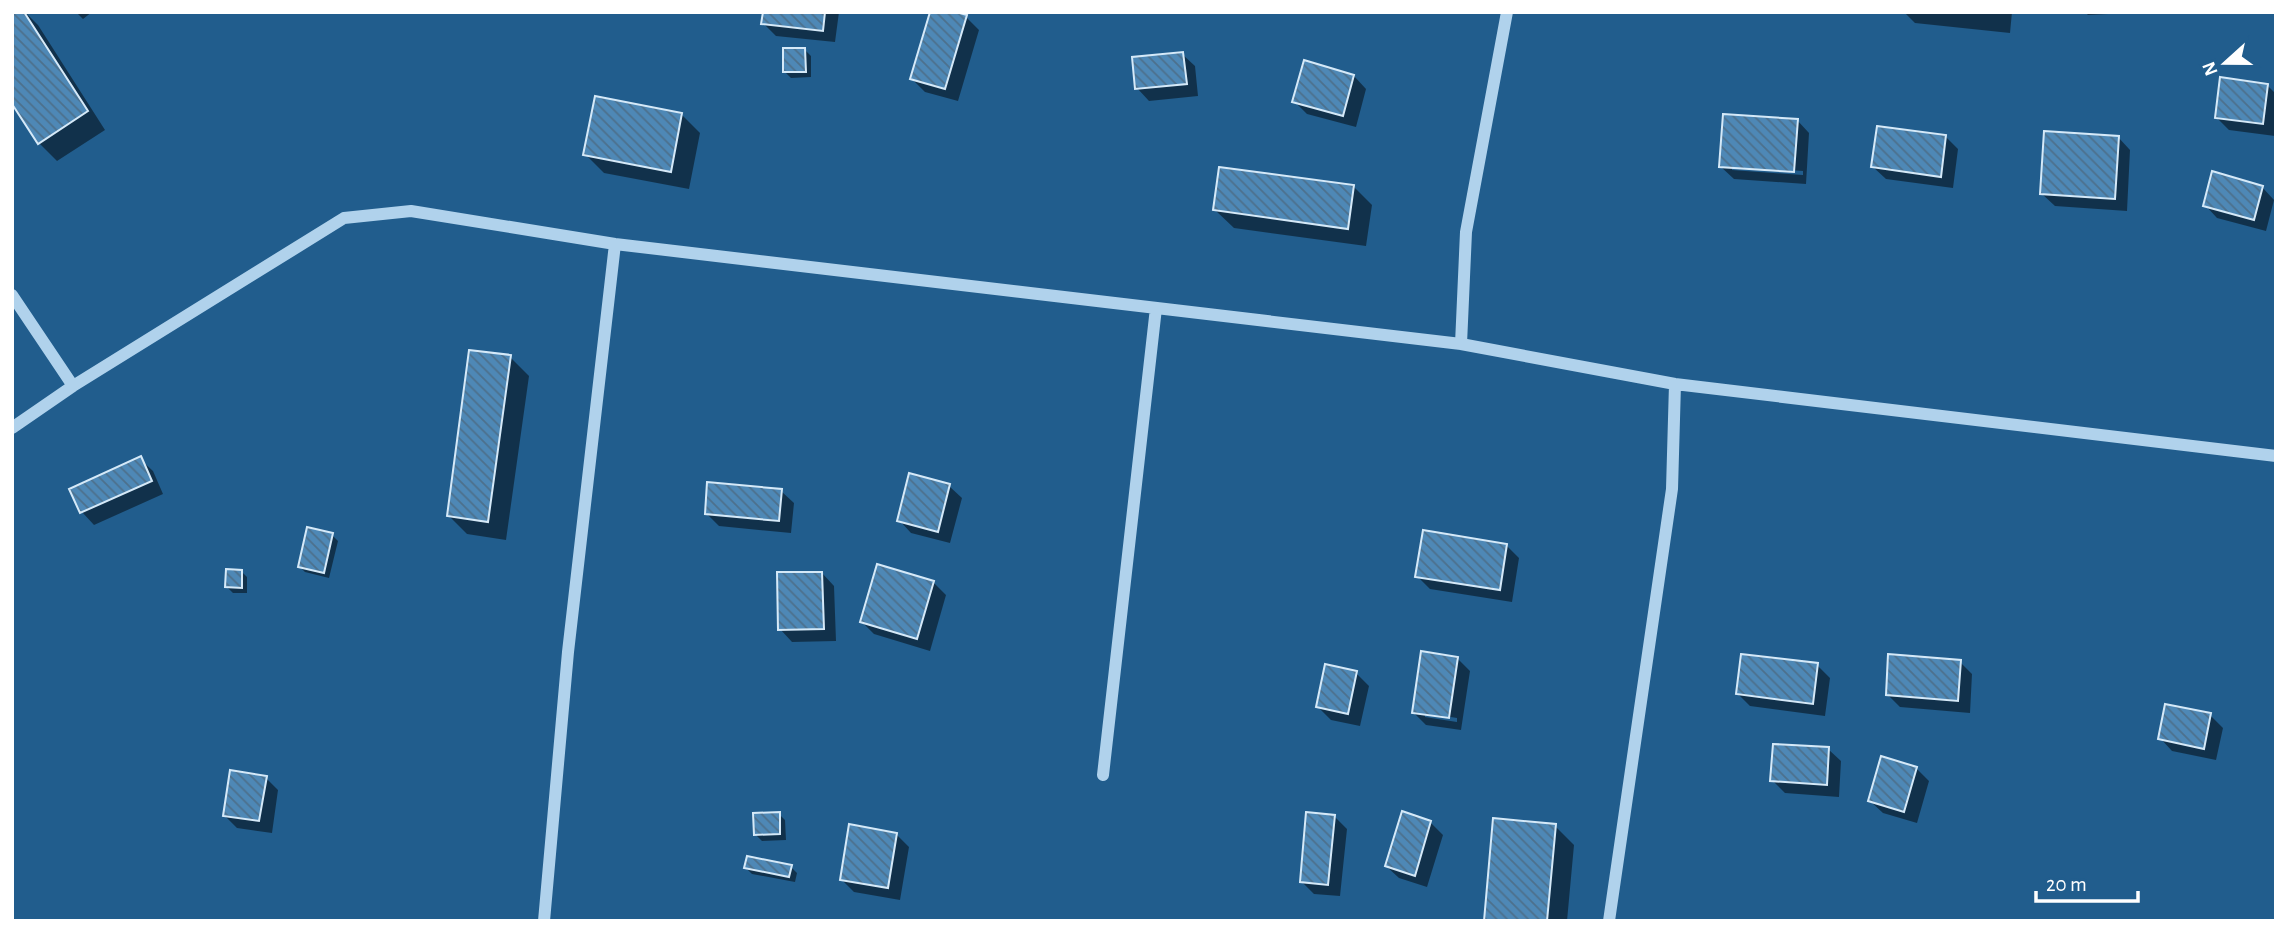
<svg xmlns="http://www.w3.org/2000/svg" width="2288" height="933" font-family="'Alegreya Sans',sans-serif">
	<style>
		.shadow { fill: #0007; fill-rule: evenodd }
		.building { fill: url(#building-back-hatch); stroke: #d5e9f8; stroke-width: 2 }
		.lines { fill: none; stroke-linecap: round; stroke-linejoin: round }
		.minor { stroke: #b0d2ec; stroke-width: 12 }
	</style>
	<defs>
		<pattern id="building-back-hatch" width="6" height="6" patternUnits="userSpaceOnUse" patternTransform="scale(1.75)"><rect width="6" height="6" fill="#4e88b6"/><path d="M-1 5l2 2M0 0l6 6M5-1l2 2" fill="none" stroke="#4d708c"/></pattern>
	</defs>
	<rect width="100%" height="100%" fill="#215d8d"/>
	<!-- shadow -->
	<path class="shadow" d="M12 12H25L38 25 105 130 57 161 39 143Z
		M76 12H92L83 19Z
		M764 12H839L835 42 776 36 763 23Z
		M1904 12H2012L2010 33 1915 23Z
		M2085 12H2148L2088 15Z
		M966 17 979 30 958 101 925 92 912 79Z
		M805 50 811 56V77L791 78 785 72Z
		M1182 54 1195 66 1198 96 1149 101 1137 88Z
		M1354 76 1366 89 1356 127 1307 114 1294 101Z
		M2267 85 2276 94 2275 136 2229 130 2217 118Z
		M681 114 700 133 689 189 604 173 585 154Z
		M1797 120 1809 133 1806 184 1734 179 1721 167ZM1732 166 1803 171V175L1732 170Z
		M1945 136 1958 149 1953 188 1886 179 1873 167Z
		M2118 137 2130 150 2127 211 2055 206 2042 194Z
		M1354 187 1372 205 1366 246 1234 228 1215 210Z
		M2262 187 2274 200 2266 231 2217 218 2205 205Z
		M510 357 529 376 506 540 467 534 448 515Z
		M140 459 153 471 163 494 94 525 82 512 71 490Z
		M949 486 962 498 950 543 911 533 899 520Z
		M781 491 794 503 791 533 719 526 706 513Z
		M332 535 338 541 329 578 305 572 299 566Z
		M1506 545 1519 558 1512 602 1430 589 1417 576Z
		M241 571 247 577V593H233L227 587Z
		M822 573 834 586 836 641 792 642 780 629Z
		M933 582 946 595 930 651 874 634 862 622Z
		M1458 659 1470 671 1461 730 1426 725 1413 712ZM1425 713 1457 718V722L1425 717Z
		M1960 662 1972 674 1970 713 1900 707 1887 694Z
		M1817 665 1830 678 1825 716 1750 706 1738 694Z
		M1356 673 1369 686 1360 726 1331 720 1318 707Z
		M2210 715 2223 728 2216 760 2172 751 2160 738Z
		M1828 749 1841 761 1839 797 1785 793 1772 780Z
		M1916 768 1929 781 1917 823 1883 813 1870 801Z
		M266 778 278 790 272 833 237 828 224 815Z
		M779 814 785 820 786 840 762 841 756 835Z
		M1334 816 1347 829 1340 896 1314 894 1301 881Z
		M1430 822 1443 835 1427 887 1399 878 1386 866Z
		M1555 826 1574 845 1567 921H1485Z
		M896 834 909 847 900 900 854 892 842 880Z
		M791 867 797 873 795 882 752 874 746 868Z"/>
	<!-- building -->
	<path class="building" d="M12 12H24L88 111 38 144 12 104Z
		M763 12H825L823 31 761 24Z
		M930 12H956L967 15 945 89 910 79Z
		M783 48H805L806 72H783Z
		M1183 52 1187 84 1135 89 1132 57Z
		M1304 60 1354 75 1343 116 1292 102Z
		M2220 77 2268 84 2263 124 2215 118Z
		M595 96 682 113 671 172 583 155Z
		M1723 114 1798 119 1794 172 1719 167Z
		M1877 126 1946 135 1941 177 1871 167Z
		M2044 131 2119 136 2115 199 2040 194Z
		M1219 167 1354 185 1348 229 1213 210Z
		M2212 171 2263 186 2254 220 2203 206Z
		M469 350 511 355 488 522 447 516Z
		M141 456 152 481 80 513 69 489Z
		M909 473 950 484 938 532 897 521Z
		M707 482 782 489 779 521 705 514Z
		M307 527 333 533 324 573 298 567Z
		M1423 530 1507 544 1500 590 1415 577Z
		M877 564 934 581 917 639 860 622Z
		M226 569 242 570V588L225 587Z
		M777 572H822L824 629 778 630Z
		M1421 651 1458 657 1449 718 1412 713Z
		M1741 654 1818 663 1813 704 1736 694Z
		M1888 654 1961 660 1958 701 1886 695Z
		M1325 664 1357 671 1348 714 1316 707Z
		M2165 704 2211 713 2204 749 2158 739Z
		M1773 744 1829 747 1827 785 1770 781Z
		M1881 756 1917 767 1904 812 1868 801Z
		M230 770 267 776 259 821 223 816Z
		M1402 811 1431 821 1415 876 1385 866Z
		M780 812V834L754 835 753 813Z
		M1306 812 1335 815 1328 885 1300 882Z
		M1493 818 1556 824 1547 921H1484Z
		M849 824 897 833 888 888 840 880Z
		M747 856 792 865 789 877 744 868Z"/>
	<g class="lines">
		<!-- minor -->
		<path class="minor" d="M12 295 73 386
			M1461 344 1466 232 1507 12
			M12 428 73 386 344 218 411 211 615 244 1461 344 1675 384 2276 456
			M1103 775 1156 308
			M544 921 568 652 615 244
			M1609 921 1672 489 1675 384"/>
	</g>
	<!-- border -->
	<rect width="2288" height="933" fill="none" stroke="#ffffff" stroke-width="28"/>
	<!-- north arrow -->
	<g transform="translate(2225 63) rotate(249)" stroke="#215d8d" stroke-width="5" paint-order="stroke">
	<path d="M0-5L12 26L0 18L-12 26Z" fill="#ffffff"/>
	<text y="-10" font-size="19" font-weight="bold" text-anchor="middle" fill="#ffffff">N</text>
	</g>
	<!-- scale -->
	<path d="M2036 891v10h102v-10" fill="none" stroke="#ffffff" stroke-width="3.5"/>
	<text x="2046" y="891" font-size="21" fill="#ffffff" stroke="#215d8d" stroke-width="5" paint-order="stroke">20 m</text>
</svg>
